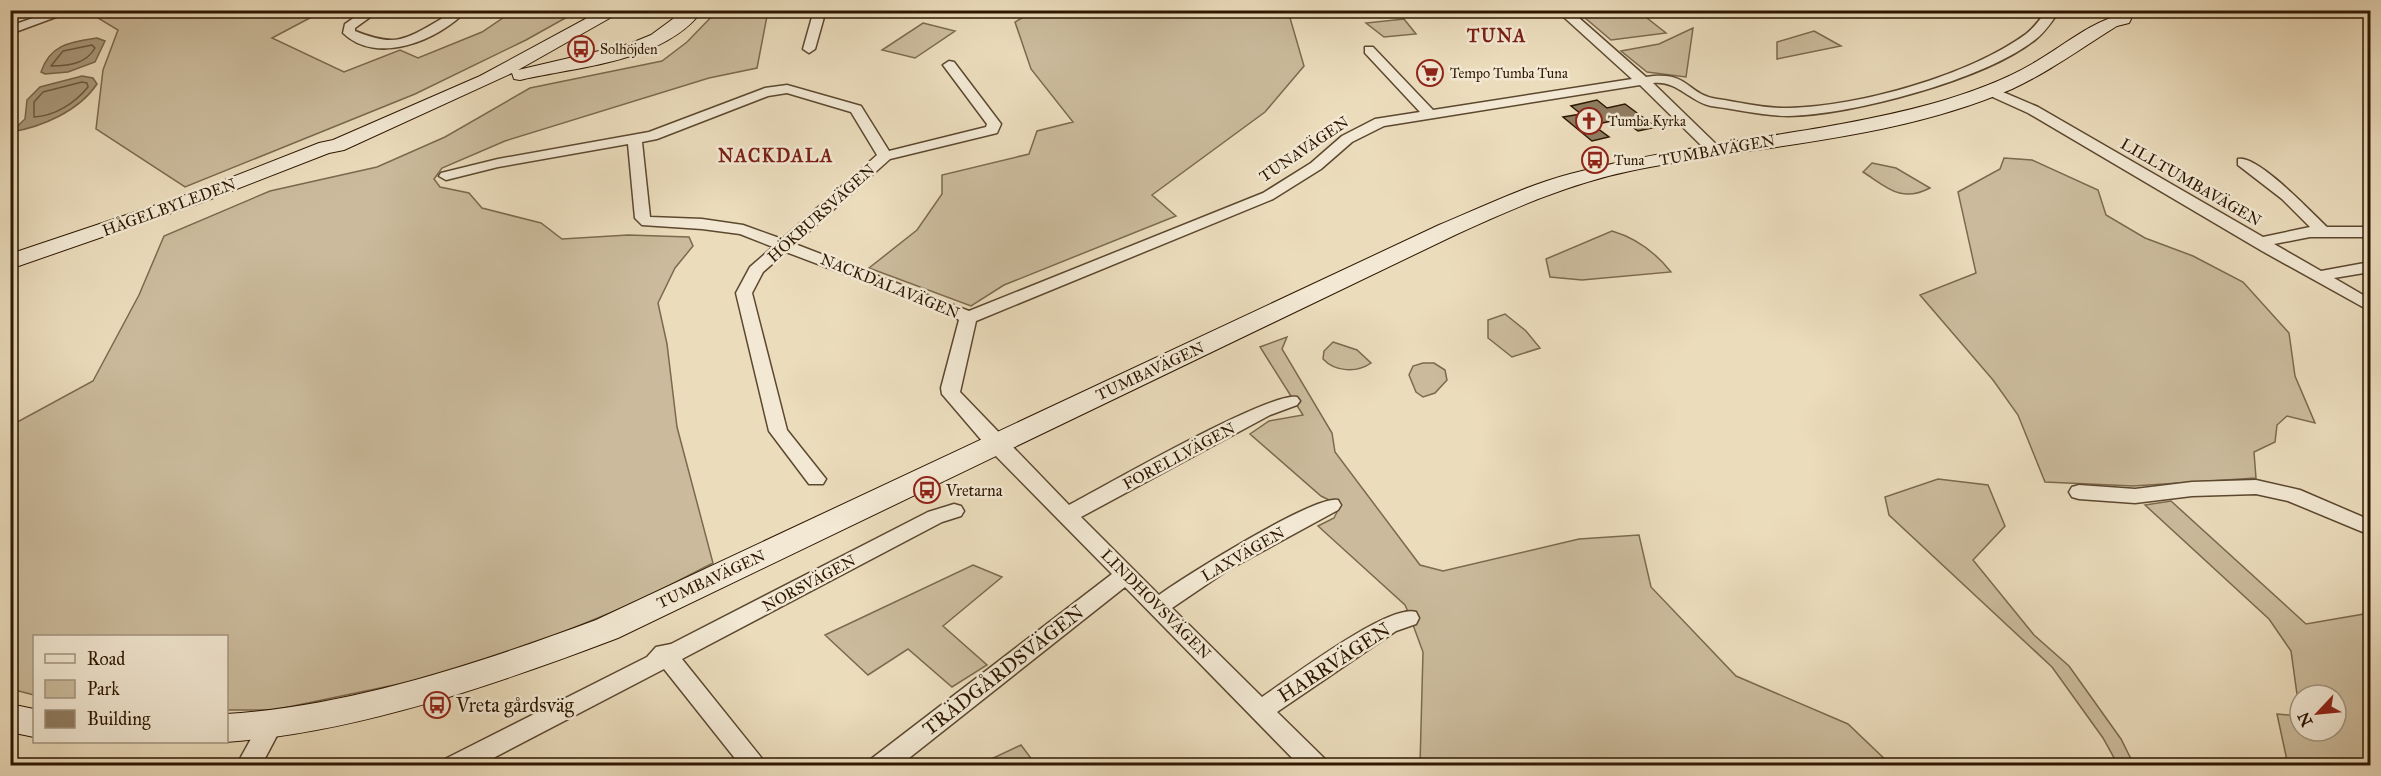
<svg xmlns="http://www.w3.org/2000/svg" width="2381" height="776" font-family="'IM FELL Great Primer',serif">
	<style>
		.green { fill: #cbbb9c; stroke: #7c694e; stroke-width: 1.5; fill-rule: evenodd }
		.water { fill: #aa997c; stroke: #78654a; stroke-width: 1.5 }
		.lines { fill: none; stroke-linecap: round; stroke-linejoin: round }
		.shore { stroke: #6c583e; stroke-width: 1.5 }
		.building { fill: #907d62; stroke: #2d1700; stroke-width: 1.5 }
		.street-casing { stroke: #5c482f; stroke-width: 3 }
		.secondary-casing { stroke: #2d1700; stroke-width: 2 }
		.street { fill: #f2e8d3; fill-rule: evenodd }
		.secondary { fill: #f2e8d3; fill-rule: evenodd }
		.labels { text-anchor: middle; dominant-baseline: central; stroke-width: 5; stroke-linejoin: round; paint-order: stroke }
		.far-poi-label { font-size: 14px; fill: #2d1700; stroke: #f2e8d3; text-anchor: start }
		.street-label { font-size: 16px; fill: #2d1700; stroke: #f2e8d3 }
		.poi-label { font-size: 16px; fill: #2d1700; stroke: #f2e8d3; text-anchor: start }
		.far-district-label { font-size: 18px; font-weight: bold; letter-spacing: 1.5px; fill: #7a1f14; stroke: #f2e8d3 }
		.near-street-label { font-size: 20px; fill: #2d1700; stroke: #f2e8d3 }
		.near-poi-label { font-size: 20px; fill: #2d1700; stroke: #f2e8d3; text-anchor: start }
	</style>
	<rect width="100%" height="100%" fill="#ebdcbc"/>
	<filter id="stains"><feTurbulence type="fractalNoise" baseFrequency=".00333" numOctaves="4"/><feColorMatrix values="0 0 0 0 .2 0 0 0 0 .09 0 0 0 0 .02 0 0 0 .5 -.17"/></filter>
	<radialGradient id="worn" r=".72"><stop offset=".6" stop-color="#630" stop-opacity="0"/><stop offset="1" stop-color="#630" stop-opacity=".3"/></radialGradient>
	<!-- green -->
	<path class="green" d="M1036 10 1288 11 1304 66 1265 112 1152 195 1176 216 1004 285 971 306 869 268 917 230 942 194V175L1029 154 1037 131 1073 122 1031 69 1015 22Z
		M91 11H323L272 38 344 72 400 50 418 58 482 32 513 11H578L526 40 415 94 185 187 96 129 103 70 118 30 88 12Z
		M717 11H768L757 68 709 78 505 141 442 168 434 179 440 187 469 193 482 208 541 223 562 239 628 235 689 237 693 246 675 268 658 303 667 344 677 427 713 563 637 602 529 646 428 678 274 710H227L226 636H34V695L11 689 10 426 93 381 139 295 164 236 270 191 377 167 445 137 530 88 662 61 687 42Z
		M1577 11H1638L1666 33 1611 40Z
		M1404 19 1416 34 1384 37 1366 23Z
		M923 23 955 31 915 58 882 50Z
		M1693 28 1686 77 1647 72 1621 51 1659 44Z
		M1814 31 1841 46 1777 59V42Z
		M2004 158 2032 160 2098 190 2106 215 2145 238 2193 256 2243 282 2289 333 2295 376 2315 423 2287 416 2277 425 2275 442 2254 452 2256 478 2133 486 2045 482 2018 415 1993 380 1920 295 1976 273 1958 192 2000 169Z
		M1872 163 1896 168 1930 188C1901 203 1888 188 1863 172Z
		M1612 231C1636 238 1656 253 1671 272L1582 280 1550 277 1546 259Z
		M1505 314 1526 331 1540 348 1512 357 1488 338V320Z
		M1287 337 1282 349 1332 433 1335 452 1420 565 1443 571 1579 539 1639 535 1651 587 1736 676 1848 724 1891 765H1420L1423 652 1409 614 1405 605 1318 526 1334 518 1337 512 1335 503 1321 496 1250 434 1269 421 1303 415 1260 347Z
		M1333 342 1357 350 1371 363C1357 373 1335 372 1323 359L1324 351Z
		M1423 363H1434L1445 370 1447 380 1435 393 1423 397 1416 392 1409 375 1413 366Z
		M1938 479 1988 485 2005 526 1973 560 2034 635 2069 666 2121 739 2134 765H2118L2103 738 2052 667 1889 515 1885 497Z
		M2171 501 2306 624 2370 613V765H2288L2277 714 2300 716 2291 651 2269 619 2145 505ZM2300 695H2336V731H2300Z
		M973 565 1002 577 943 626 987 665 952 687 908 649 868 675 825 635Z
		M1021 745 1036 765H993L989 760Z"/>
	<!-- water -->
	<path class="water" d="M97 38 105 41 95 62 68 72 45 74 41 72C50 44 71 42 97 38Z
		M82 76 93 78 97 84C79 111 42 127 11 132L25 119 27 100 40 87Z"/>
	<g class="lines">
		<!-- shore -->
		<path class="shore" d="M92 45 95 48C86 64 68 66 51 66L63 51Z
			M82 82 87 83 88 87C75 103 55 116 34 117V102L43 92Z"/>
	</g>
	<!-- building -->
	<path class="building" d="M1597 100 1607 108 1625 104 1656 127 1638 131 1621 119 1593 125 1609 137 1592 141 1563 117 1581 114 1571 106Z"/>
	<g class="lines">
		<defs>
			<path id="street" d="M56 10H75L10 34V26Z
				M365 10H380L355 28V31C392 46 402 42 436 22 448 15 453 10 467 10 439 40 377 66 343 33L345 24Z
				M814 10H826L815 49 809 53 803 49Z
				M1556 10H1570L1646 77C1690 70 1685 94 1717 99 1739 102 1766 109 1789 108 1860 106 1968 76 2026 34 2034 28 2041 18 2047 10H2060C2053 20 2045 32 2036 39 1987 79 1853 115 1788 116 1763 116 1736 109 1711 106 1689 101 1677 80 1653 83L1720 148V154H1710L1640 85 1384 126 1352 142 1321 169 1273 199 976 321 960 392 1069 505C1103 487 1272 390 1297 397L1300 401 1297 405 1270 415 1081 517 1159 595C1183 577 1316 494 1338 500L1341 505 1338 510 1228 570 1172 608 1262 697C1289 679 1389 603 1416 612L1419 618 1416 624 1396 631 1277 712 1325 759 1328 766H1300L1125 587 899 766H868L871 759 1112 574 989 449 942 394 941 388 959 320 950 314 786 252 763 272 752 293 787 430 826 479 823 484H809L769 431 736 293 750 267 773 247 740 234 702 229 642 225 635 218 628 144 498 167 446 180 439 176 441 173 498 159 649 132 765 88 787 85 861 106 889 151 986 127 987 124 943 65 949 61 954 62 1001 124 997 133 890 159 795 244 969 311 1263 193 1311 163 1342 136 1375 119 1420 112 1365 53V47H1373L1433 110 1632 79ZM787 93 851 112 877 155 782 239 743 225 702 219 650 217 642 142 657 139 768 96Z
				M2096 10H2108V11L2102 15Z
				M1991 87 2038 107 2263 237 2310 227 2282 199 2238 165V159C2257 154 2312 213 2327 227H2370V237H2310L2274 244 2321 271 2370 262V272L2334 278 2370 299V311L2262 251 2028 113 1986 94V88Z
				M2256 480 2300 490 2370 520V535L2288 501 2256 494 2192 496 2135 503 2079 499 2072 497 2069 492 2072 487 2079 485 2135 489 2192 482Z
				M954 504 961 506 964 511 961 516 942 522 682 659 768 766H741L664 669 478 766H442L445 759 647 657 656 647 671 644 928 512Z
				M270 716 278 719 282 726 261 766H236L262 719Z"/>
			<path id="secondary" d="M602 10H624L518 70 629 44 651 35 685 10H703C663 63 579 66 520 80L514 79 512 73 344 150 329 153 203 202 10 269V254L189 194 319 143 333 140 480 76Z
				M2123 14 2129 15 2131 19 2129 23 2117 26C2083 47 2049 72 2012 89 1892 141 1756 145 1630 171 1568 184 1512 209 1455 235L618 638C497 684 356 733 226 742H224L226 714C351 706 480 663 596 620L1439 225C1482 207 1525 186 1570 174 1689 142 1813 136 1931 104 1966 94 2001 82 2032 64 2062 47 2090 22 2123 14Z
				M10 704 34 709V737L10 732Z"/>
		</defs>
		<!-- street casing -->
		<use href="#street" class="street-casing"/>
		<!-- secondary casing -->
		<use href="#secondary" class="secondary-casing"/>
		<!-- street -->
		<use href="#street" class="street"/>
		<!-- secondary -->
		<use href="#secondary" class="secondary"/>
	</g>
	<!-- icons -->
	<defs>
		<symbol id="bus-ring" viewBox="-11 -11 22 22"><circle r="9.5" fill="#f2e8d3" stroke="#8f2418" stroke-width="1.5"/><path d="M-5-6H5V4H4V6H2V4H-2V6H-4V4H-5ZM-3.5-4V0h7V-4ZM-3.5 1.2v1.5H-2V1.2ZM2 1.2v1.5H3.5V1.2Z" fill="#8f2418"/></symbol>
		<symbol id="supermarket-ring" viewBox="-11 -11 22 22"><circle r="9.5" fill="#f2e8d3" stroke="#8f2418" stroke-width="1.5"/><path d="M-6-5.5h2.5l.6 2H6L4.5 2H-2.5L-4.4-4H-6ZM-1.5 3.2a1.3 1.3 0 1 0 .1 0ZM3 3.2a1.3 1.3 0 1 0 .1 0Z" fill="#8f2418"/></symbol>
		<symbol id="church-ring" viewBox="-11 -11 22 22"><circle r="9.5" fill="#f2e8d3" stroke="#8f2418" stroke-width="1.5"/><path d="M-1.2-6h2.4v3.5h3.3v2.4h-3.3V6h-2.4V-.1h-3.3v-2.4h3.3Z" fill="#8f2418"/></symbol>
	</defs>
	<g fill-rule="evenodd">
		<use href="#bus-ring" x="566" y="34" width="30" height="30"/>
		<use href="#supermarket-ring" x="1415" y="58" width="30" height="30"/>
		<use href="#church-ring" x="1574" y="106" width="30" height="30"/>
		<use href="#bus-ring" x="1580" y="145" width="30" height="30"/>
		<use href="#bus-ring" x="912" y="475" width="30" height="30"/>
		<use href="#bus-ring" x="422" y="690" width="30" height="30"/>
	</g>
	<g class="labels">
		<!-- far-poi labels -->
		<g class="far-poi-label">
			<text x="600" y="49">Solhöjden</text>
			<text x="1450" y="73">Tempo Tumba Tuna</text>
			<text x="1608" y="121">Tumba Kyrka</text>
			<text x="1614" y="160">Tuna</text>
		</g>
		<!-- street labels -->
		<g class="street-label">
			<text transform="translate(1304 149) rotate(-34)">TUNAVÄGEN</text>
			<text transform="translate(1717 150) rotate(-10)">TUMBAVÄGEN</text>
			<text transform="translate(2191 182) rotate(30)">LILLTUMBAVÄGEN</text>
			<text transform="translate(169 207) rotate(-20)">HÅGELBYLEDEN</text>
			<text transform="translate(821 213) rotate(-42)">HÖKBURSVÄGEN</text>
			<text transform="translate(890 286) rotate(22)">NACKDALAVÄGEN</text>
			<text transform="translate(1150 371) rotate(-25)">TUMBAVÄGEN</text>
			<text transform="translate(1179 456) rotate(-28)">FORELLVÄGEN</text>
			<text transform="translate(1243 554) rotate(-30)">LAXVÄGEN</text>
			<text transform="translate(711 579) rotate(-25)">TUMBAVÄGEN</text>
			<text transform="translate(809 583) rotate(-28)">NORSVÄGEN</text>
			<text transform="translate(1156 604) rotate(45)">LINDHOVSVÄGEN</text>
		</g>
		<!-- poi labels -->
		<g class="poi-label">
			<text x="946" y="490">Vretarna</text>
		</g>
		<!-- far-district labels -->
		<g class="far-district-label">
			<text x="1497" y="36">TUNA</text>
			<text x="776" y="156">NACKDALA</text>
		</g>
		<!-- near-street labels -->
		<g class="near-street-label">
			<text transform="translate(1334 662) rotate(-33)">HARRVÄGEN</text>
			<text transform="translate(1003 670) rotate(-38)">TRÄDGÅRDSVÄGEN</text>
		</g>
		<!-- near-poi labels -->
		<g class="near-poi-label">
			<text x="456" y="705">Vreta gårdsväg</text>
		</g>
	</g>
	<!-- margin -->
	<rect width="2381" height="776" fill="none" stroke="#ebdcbc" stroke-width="36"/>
	<rect x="12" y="12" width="2357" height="752" fill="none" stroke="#2d1700" stroke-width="3"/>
	<rect x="18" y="18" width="2345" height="740" fill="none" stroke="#2d1700" stroke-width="1.5"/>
	<!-- legend -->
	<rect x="33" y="635" width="195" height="108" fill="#f2e8d3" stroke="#a3947f" stroke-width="1.5"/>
	<rect x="45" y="654" width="30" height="9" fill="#f2e8d3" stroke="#a3947f" stroke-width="1.5"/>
	<text x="87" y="665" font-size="18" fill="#2d1700">Road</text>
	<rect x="45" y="680" width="30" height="18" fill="#cbbb9c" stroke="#a3947f" stroke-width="1.5"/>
	<text x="87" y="695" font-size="18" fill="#2d1700">Park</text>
	<rect x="45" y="710" width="30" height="18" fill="#907d62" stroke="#a3947f" stroke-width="1.5"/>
	<text x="87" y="725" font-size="18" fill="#2d1700">Building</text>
	<!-- north arrow -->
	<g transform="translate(2318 713) rotate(244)"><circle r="28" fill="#f2e8d3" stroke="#a3947f" stroke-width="1.5"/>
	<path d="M0-4.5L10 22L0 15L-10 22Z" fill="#8f2418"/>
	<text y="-9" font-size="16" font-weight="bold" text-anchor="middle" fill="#2d1700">N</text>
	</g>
	<rect width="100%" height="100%" filter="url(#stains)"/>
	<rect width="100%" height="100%" fill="url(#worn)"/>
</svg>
